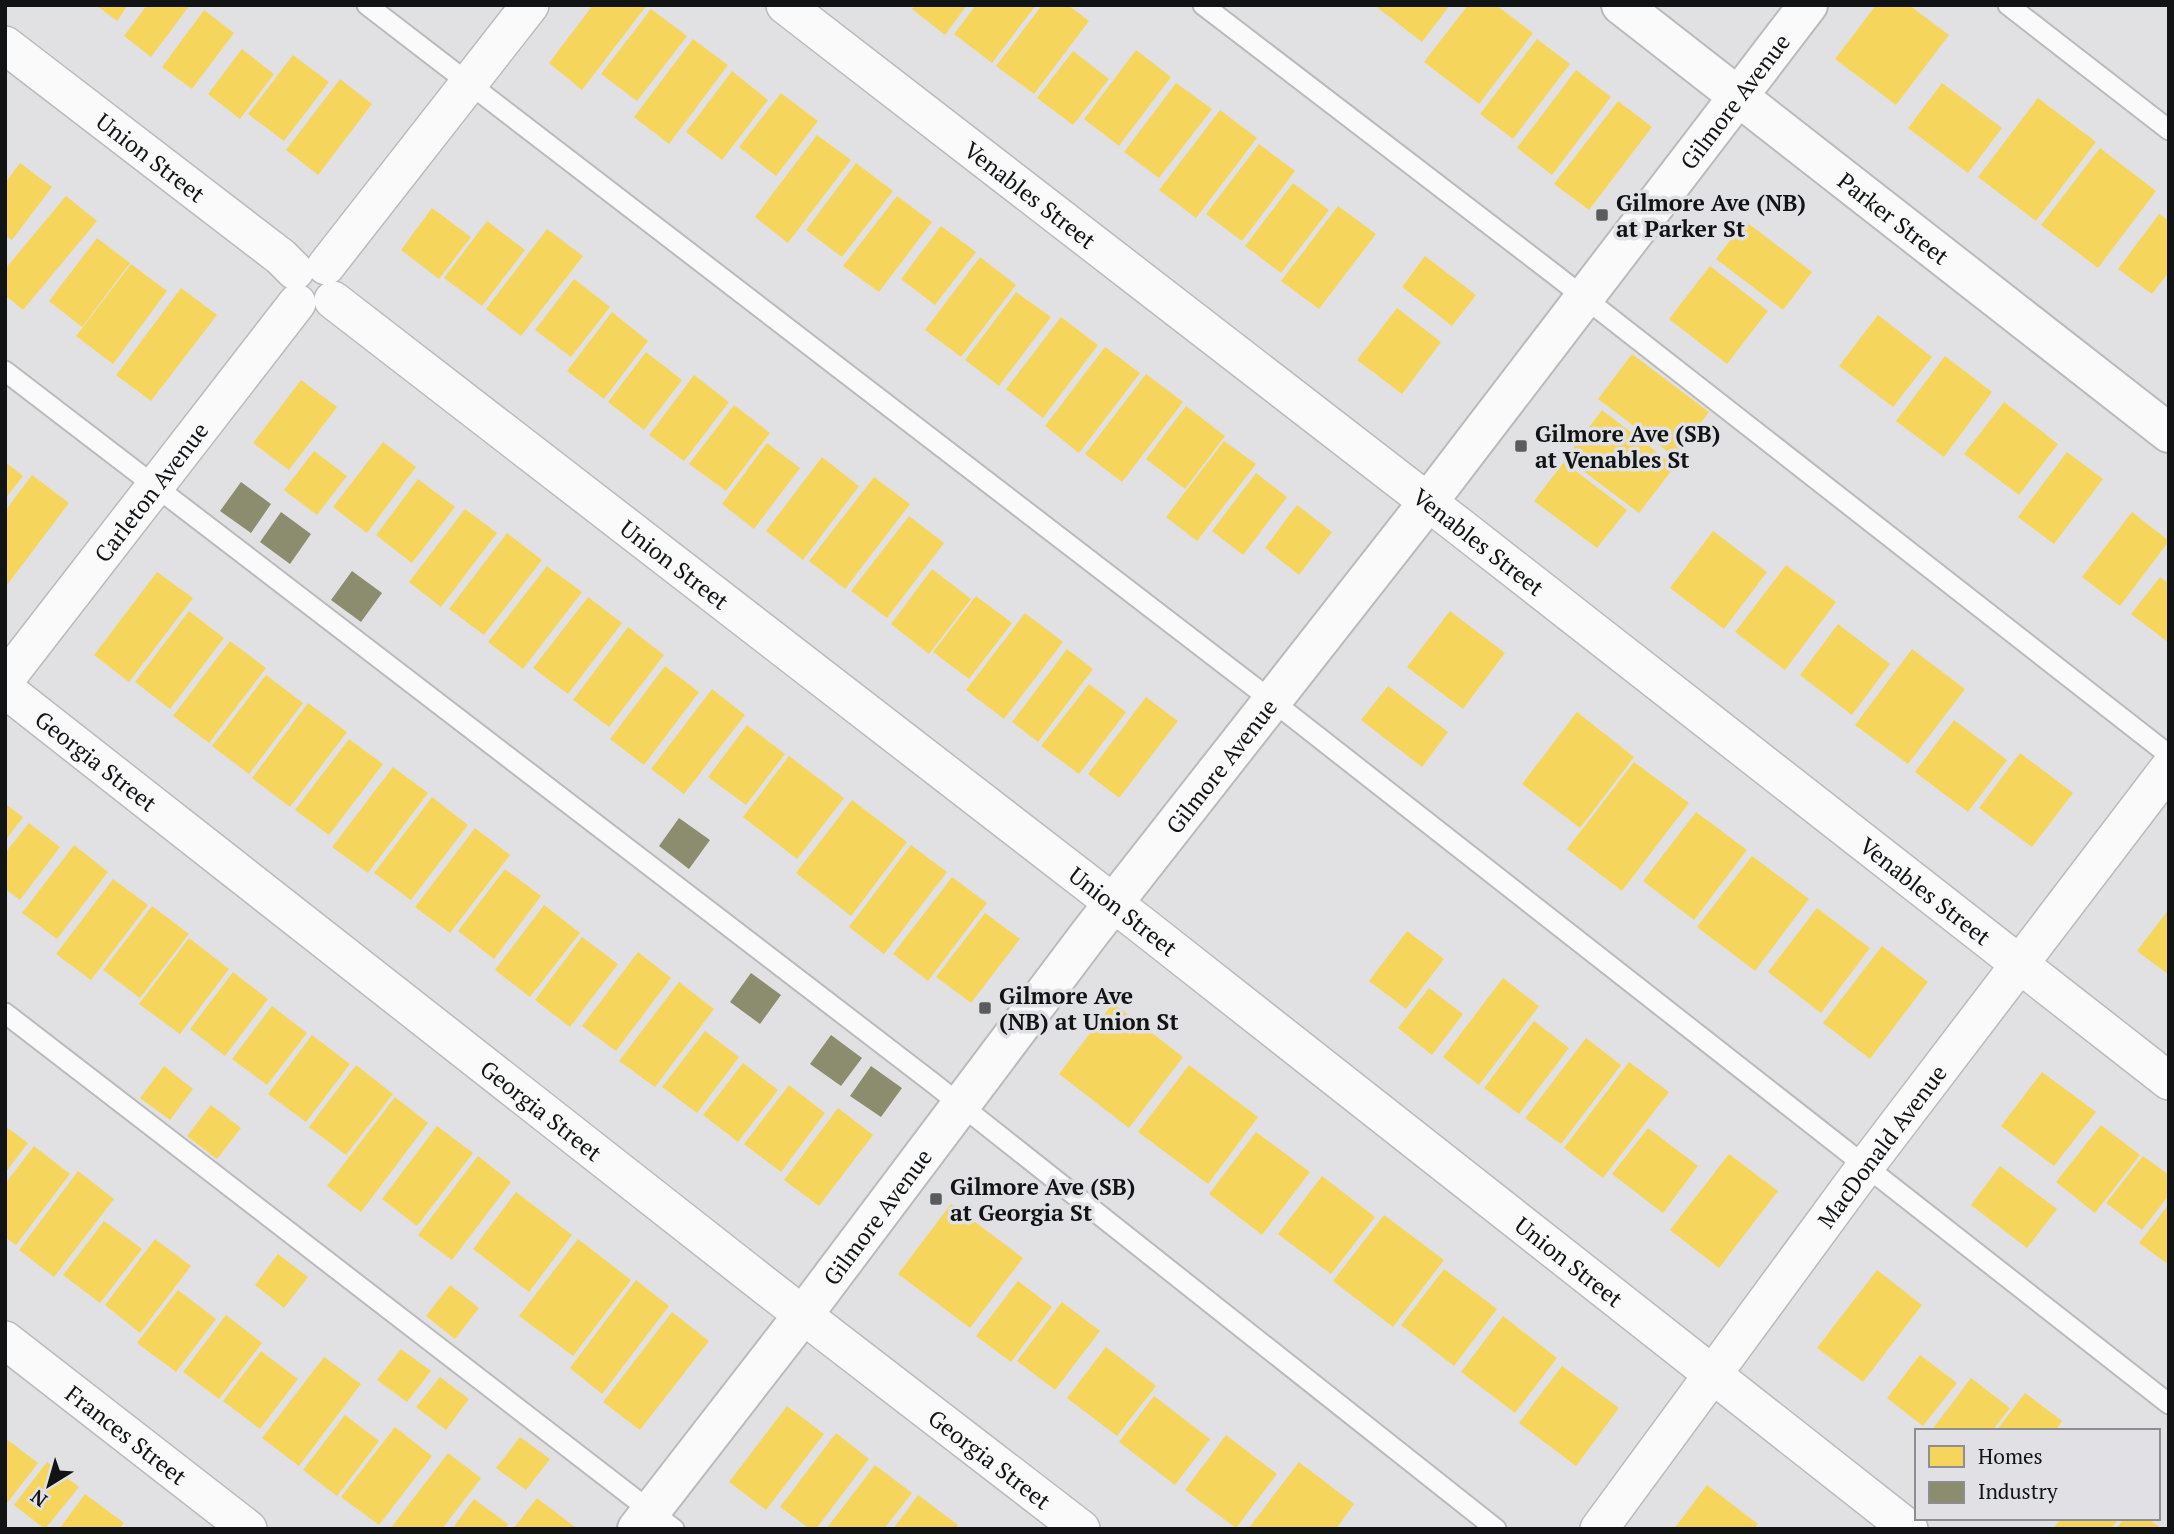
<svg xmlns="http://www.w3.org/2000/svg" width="2174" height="1534" font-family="'PT Serif',serif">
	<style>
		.homes { fill: #f6d55c }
		.industry { fill: #8c8c6e }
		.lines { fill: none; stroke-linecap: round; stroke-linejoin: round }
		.lane-casing { stroke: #bababc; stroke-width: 23 }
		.street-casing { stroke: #bababc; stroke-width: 40 }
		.secondary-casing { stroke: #bababc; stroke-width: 42 }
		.lane { stroke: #fafafb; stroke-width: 19 }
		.street { stroke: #fafafb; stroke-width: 37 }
		.secondary { stroke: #fafafb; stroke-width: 38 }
		.poi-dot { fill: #5a5b5d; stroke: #e0e0e5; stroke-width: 2.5 }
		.labels { text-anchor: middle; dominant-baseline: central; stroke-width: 7; stroke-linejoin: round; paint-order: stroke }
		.street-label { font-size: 23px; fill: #121314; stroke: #e0e0e5 }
		.poi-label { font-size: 23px; font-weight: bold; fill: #121314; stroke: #e0e0e5; text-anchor: start }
	</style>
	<rect width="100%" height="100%" fill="#e1e1e4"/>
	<!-- homes -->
	<path class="homes" d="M96 5H128L117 21Z
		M147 5H190L151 57 124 36Z
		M593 5H647L582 90 549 63Z
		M915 5H967L945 35 912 9Z
		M976 5H1036L992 63 954 34Z
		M1042 5H1068L1089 21 1034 94 996 66Z
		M1374 5H1450L1422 42Z
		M1468 5H1496L1533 33 1479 104 1424 62Z
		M1876 5H1909L1949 35 1896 105 1835 59Z
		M651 9 687 36 637 101 601 74Z
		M204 10 234 33 192 89 162 67Z
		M693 39 728 65 669 144 634 117Z
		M1537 39 1570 64 1513 139 1480 114Z
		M242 49 274 74 240 119 208 94Z
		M1136 50 1171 77 1119 146 1084 119Z
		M1073 51 1109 79 1073 125 1037 98Z
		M293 55 329 82 284 141 248 114Z
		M1576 70 1611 97 1552 175 1517 148Z
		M732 71 768 100 722 160 686 132Z
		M340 79 372 104 318 175 286 150Z
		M1176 83 1212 109 1159 178 1124 152Z
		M1942 83 2002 128 1968 173 1908 128Z
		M781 93 818 121 776 176 739 147Z
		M2038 98 2096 142 2036 221 1978 177Z
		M1618 101 1652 127 1589 210 1554 184Z
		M1220 110 1257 138 1196 218 1159 190Z
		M817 135 851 160 788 243 755 217Z
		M1259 144 1295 171 1242 241 1206 214Z
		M2100 148 2156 191 2098 268 2041 225Z
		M20 163 52 187 12 240 5 235V183Z
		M856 163 893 191 842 257 806 230Z
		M1293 183 1329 210 1281 273 1245 246Z
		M66 196 97 221 23 310 5 295V269Z
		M897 196 932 222 879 292 843 266Z
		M1338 206 1376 234 1319 309 1281 281Z
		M432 208 471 237 439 279 401 250Z
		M2159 214 2169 221V272L2152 294 2118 269Z
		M487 221 525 250 482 306 444 278Z
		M1745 221 1812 272 1783 310 1716 259Z
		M941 226 976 252 935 305 901 279Z
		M547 229 583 256 521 336 486 309Z
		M97 238 130 263 82 327 49 301Z
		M1425 256 1476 295 1452 326 1402 287Z
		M980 257 1016 285 961 357 925 330Z
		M131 264 167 291 113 364 76 336Z
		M1710 266 1768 311 1727 364 1669 319Z
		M574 279 610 307 571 357 535 330Z
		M181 288 217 315 151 401 116 375Z
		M1016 292 1051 317 999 386 965 360Z
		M1397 308 1441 342 1402 394 1357 360Z
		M612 312 648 341 604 399 567 371Z
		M1878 315 1932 357 1893 407 1839 366Z
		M1061 317 1098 345 1043 418 1006 389Z
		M1105 347 1140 373 1079 453 1045 426Z
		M646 352 682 380 644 430 608 402Z
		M1632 354 1709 412 1675 457 1598 399Z
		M1945 356 1992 392 1944 457 1896 421Z
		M1146 374 1183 402 1122 482 1085 454Z
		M694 375 729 402 684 461 649 435Z
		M301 380 337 407 289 470 253 443Z
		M2004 402 2058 444 2019 495 1964 454Z
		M734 405 770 433 726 491 689 464Z
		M1186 406 1225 436 1185 489 1146 459Z
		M1602 410 1675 466 1639 513 1566 458Z
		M1224 441 1256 464 1197 541 1166 517Z
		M383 442 416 467 367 533 333 507Z
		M767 443 800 468 754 529 722 504Z
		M314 451 347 476 317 515 284 490Z
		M2067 452 2103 479 2054 544 2018 517Z
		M822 457 859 486 803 560 766 531Z
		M5 462 23 476 5 499Z
		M1564 462 1627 510 1597 548 1534 501Z
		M1256 473 1287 497 1243 555 1212 531Z
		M32 475 69 503 7 585 5 583V511Z
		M874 477 910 504 845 589 809 561Z
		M418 479 455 507 412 563 376 535Z
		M1297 505 1332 532 1299 575 1265 548Z
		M465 509 497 533 441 607 409 582Z
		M2132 512 2169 541 2120 606 2082 577Z
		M909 516 944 543 887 618 851 591Z
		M1713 531 1767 572 1724 629 1670 588Z
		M507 533 542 560 484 635 449 609Z
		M1786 565 1836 602 1785 670 1735 632Z
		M547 566 582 592 523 669 488 642Z
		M932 569 971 599 929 654 891 624Z
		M157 572 193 598 129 682 94 655Z
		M2160 577 2169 584V643L2131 614Z
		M976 596 1012 623 969 679 933 652Z
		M588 597 622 623 568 694 533 668Z
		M189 611 224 638 170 709 135 682Z
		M1450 611 1505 653 1463 709 1407 667Z
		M1025 613 1063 642 1004 719 966 690Z
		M1838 624 1890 664 1852 715 1800 675Z
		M628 627 664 655 609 727 573 700Z
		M230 641 266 668 209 743 173 716Z
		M1067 649 1093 669 1038 742 1012 722Z
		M1912 649 1965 689 1908 764 1855 725Z
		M665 666 699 692 644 765 610 739Z
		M266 675 303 703 249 774 212 746Z
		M1089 684 1126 712 1079 774 1041 746Z
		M1388 686 1448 732 1422 767 1361 720Z
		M712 689 745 715 684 794 651 769Z
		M1146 697 1178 721 1119 798 1088 774Z
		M308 703 347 732 290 807 252 778Z
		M1577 712 1634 757 1580 828 1522 784Z
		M1954 720 2007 760 1968 812 1915 772Z
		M747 725 785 754 746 805 708 777Z
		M349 739 383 764 329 835 295 810Z
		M2020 753 2073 793 2032 847 1979 808Z
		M789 756 844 798 797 859 743 817Z
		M1634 762 1689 803 1622 891 1567 849Z
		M393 767 428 793 368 873 332 847Z
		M432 797 468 825 411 900 374 873Z
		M852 800 907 842 851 916 796 873Z
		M5 804 23 817 5 841Z
		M1696 812 1747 850 1694 920 1643 881Z
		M29 823 60 847 20 900 5 889V853Z
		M475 828 510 855 450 933 415 907Z
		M74 845 108 872 57 939 22 913Z
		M911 845 947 872 884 954 849 927Z
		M1752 856 1809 899 1755 971 1697 927Z
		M505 869 541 896 494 959 458 931Z
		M952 877 987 903 928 981 893 954Z
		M113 879 148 905 91 980 56 954Z
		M544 905 580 933 530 997 495 970Z
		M152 906 189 934 140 998 103 970Z
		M1817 908 1870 948 1821 1013 1768 972Z
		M2169 909V975L2137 951Z
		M985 913 1020 939 971 1003 936 977Z
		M1407 931 1444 959 1406 1009 1369 981Z
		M582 937 618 964 570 1027 535 1000Z
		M189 938 229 969 180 1034 139 1004Z
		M1882 946 1928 982 1870 1059 1823 1023Z
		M638 952 671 978 616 1051 582 1026Z
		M233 972 268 999 225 1056 190 1029Z
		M1503 978 1539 1006 1479 1085 1443 1057Z
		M679 982 714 1009 655 1087 619 1061Z
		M1429 988 1463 1014 1432 1055 1398 1028Z
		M1113 1003 1183 1057 1129 1128 1059 1074Z
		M272 1006 307 1033 267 1085 232 1059Z
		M1534 1021 1569 1048 1519 1114 1484 1088Z
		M705 1031 739 1057 697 1113 662 1087Z
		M312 1035 350 1064 306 1122 268 1094Z
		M1586 1038 1621 1065 1561 1144 1525 1118Z
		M1629 1062 1669 1092 1603 1178 1564 1148Z
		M743 1063 778 1090 738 1142 703 1115Z
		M356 1065 393 1094 346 1155 309 1127Z
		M1189 1065 1258 1117 1208 1184 1138 1132Z
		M164 1066 193 1089 170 1120 140 1098Z
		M2042 1072 2096 1112 2054 1166 2001 1126Z
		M789 1085 825 1113 781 1172 744 1144Z
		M395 1097 428 1123 361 1212 327 1186Z
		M211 1105 241 1128 217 1159 187 1136Z
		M838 1108 873 1135 819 1206 784 1180Z
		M2101 1125 2140 1155 2095 1213 2056 1182Z
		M5 1126 28 1143 5 1173Z
		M437 1126 473 1153 417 1226 382 1199Z
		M1648 1128 1698 1166 1663 1213 1612 1174Z
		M1256 1132 1310 1172 1262 1235 1209 1194Z
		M34 1146 70 1174 16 1245 5 1237V1184Z
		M1729 1154 1778 1191 1719 1268 1670 1230Z
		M478 1156 511 1182 452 1260 418 1235Z
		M2143 1156 2169 1175V1195L2142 1230 2106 1203Z
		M2000 1166 2057 1209 2027 1248 1971 1205Z
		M78 1171 114 1199 54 1277 19 1250Z
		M1322 1176 1375 1217 1331 1274 1278 1234Z
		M516 1192 572 1235 529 1292 473 1249Z
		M951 1204 1023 1258 970 1328 898 1274Z
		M2169 1204V1265L2139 1243Z
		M1384 1215 1444 1260 1393 1327 1333 1281Z
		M104 1221 142 1249 100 1303 63 1275Z
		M155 1239 191 1266 140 1333 105 1305Z
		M578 1239 631 1280 573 1356 519 1316Z
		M278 1254 308 1277 284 1308 255 1285Z
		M1444 1269 1497 1309 1454 1366 1401 1325Z
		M1877 1270 1922 1305 1863 1382 1817 1348Z
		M636 1280 669 1306 602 1394 570 1368Z
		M1018 1281 1052 1307 1011 1362 976 1336Z
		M450 1285 479 1308 455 1339 426 1316Z
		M178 1290 216 1319 176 1372 137 1343Z
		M1062 1302 1100 1331 1055 1390 1017 1361Z
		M672 1312 709 1341 640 1430 603 1402Z
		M226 1315 262 1343 219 1399 183 1372Z
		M1503 1316 1557 1358 1515 1413 1461 1372Z
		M1106 1347 1156 1386 1117 1436 1067 1398Z
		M401 1349 431 1371 407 1402 377 1380Z
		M261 1351 298 1379 260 1429 223 1401Z
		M1920 1355 1957 1383 1923 1426 1887 1398Z
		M324 1357 361 1384 299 1466 262 1438Z
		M1562 1366 1619 1408 1576 1466 1519 1423Z
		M440 1377 469 1399 446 1430 416 1407Z
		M1971 1378 2010 1408 1992 1431H1931Z
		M2025 1393 2062 1421 2055 1431H1996Z
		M1154 1396 1210 1439 1175 1485 1119 1442Z
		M787 1406 824 1434 766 1510 729 1482Z
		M345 1415 379 1441 337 1496 303 1470Z
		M395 1427 432 1456 379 1525 341 1497Z
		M836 1433 869 1459 816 1529H810L780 1507Z
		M1226 1435 1277 1474 1236 1528 1185 1490Z
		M520 1437 550 1459 526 1490 496 1468Z
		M5 1438 38 1463 5 1506Z
		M448 1453 481 1478 442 1529H390Z
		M47 1462 79 1487 45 1529 14 1505Z
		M1299 1462 1354 1504 1336 1529H1248Z
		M875 1465 912 1493 884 1529H826Z
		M1707 1485 1758 1524 1754 1529H1674Z
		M85 1494 124 1523 119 1529H59Z
		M918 1495 958 1525 955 1529H893Z
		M537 1498 575 1527 574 1529H513Z
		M474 1499 508 1524 505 1529H452Z
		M2061 1518H2119L2111 1529H2053Z
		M2124 1518H2148L2162 1529H2116Z"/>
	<!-- industry -->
	<path class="industry" d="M241 482 271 504 251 533 220 511Z
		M281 512 311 534 290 564 260 542Z
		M352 571 382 593 361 622 331 600Z
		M679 818 710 840 689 869 659 846Z
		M751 973 781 995 760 1024 730 1002Z
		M831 1035 862 1058 841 1086 810 1064Z
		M871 1066 902 1088 881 1117 850 1096Z"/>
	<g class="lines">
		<defs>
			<path id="lane" d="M367 5 1271 700 2169 1404
				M1203 5 1554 274 2169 755
				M2008 5 2169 130
				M5 371 933 1083 1496 1529
				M5 1013 674 1529"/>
			<g id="street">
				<path id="s1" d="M785 5 1459 526 2169 1081"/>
				<path id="s2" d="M5 45 281 257 295 271"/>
				<path d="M326 266 530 5"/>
				<path id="s3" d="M333 300 1143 926 1909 1529"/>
				<path id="s4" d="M5 680 297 303"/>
				<path id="s5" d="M5 689 768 1288 1081 1529"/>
				<path id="s6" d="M5 1340 248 1529"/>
				<path id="s7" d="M1599 1529 1865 1167 2169 768"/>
			</g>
			<g id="secondary">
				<path id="s8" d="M1621 5 2169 433"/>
				<path id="s9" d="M637 1529 803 1315 1090 933 1428 502 1808 5"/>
			</g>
		</defs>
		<!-- lane casing -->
		<use href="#lane" class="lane-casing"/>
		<!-- street casing -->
		<use href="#street" class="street-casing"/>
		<!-- secondary casing -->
		<use href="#secondary" class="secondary-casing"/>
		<!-- lane -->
		<use href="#lane" class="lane"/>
		<!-- street -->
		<use href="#street" class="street"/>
		<!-- secondary -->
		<use href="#secondary" class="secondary"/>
	</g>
	<!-- markers -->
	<g class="poi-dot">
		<rect x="1595" y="208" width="14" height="14" rx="3.5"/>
		<rect x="1514" y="439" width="14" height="14" rx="3.5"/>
		<rect x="978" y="1001" width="14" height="14" rx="3.5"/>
		<rect x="929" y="1192" width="14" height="14" rx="3.5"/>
	</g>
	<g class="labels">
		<!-- street labels -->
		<g class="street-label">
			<text stroke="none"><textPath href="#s9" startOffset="1801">Gilmore Avenue</textPath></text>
			<text stroke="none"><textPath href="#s2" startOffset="184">Union Street</textPath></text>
			<text stroke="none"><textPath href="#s1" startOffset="310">Venables Street</textPath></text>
			<text stroke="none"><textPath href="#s8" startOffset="346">Parker Street</textPath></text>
			<text stroke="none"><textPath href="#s4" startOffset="238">Carleton Avenue</textPath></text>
			<text stroke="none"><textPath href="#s1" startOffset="877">Venables Street</textPath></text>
			<text stroke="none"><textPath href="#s3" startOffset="432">Union Street</textPath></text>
			<text stroke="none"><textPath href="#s5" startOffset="116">Georgia Street</textPath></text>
			<text stroke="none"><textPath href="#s9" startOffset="961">Gilmore Avenue</textPath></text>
			<text stroke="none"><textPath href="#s1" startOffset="1444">Venables Street</textPath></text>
			<text stroke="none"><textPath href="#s3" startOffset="999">Union Street</textPath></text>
			<text stroke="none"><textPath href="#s5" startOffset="682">Georgia Street</textPath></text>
			<text stroke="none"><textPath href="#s7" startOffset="476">MacDonald Avenue</textPath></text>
			<text stroke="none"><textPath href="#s9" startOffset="394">Gilmore Avenue</textPath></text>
			<text stroke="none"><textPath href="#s3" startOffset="1566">Union Street</textPath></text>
			<text stroke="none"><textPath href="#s6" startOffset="154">Frances Street</textPath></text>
			<text stroke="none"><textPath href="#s5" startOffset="1250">Georgia Street</textPath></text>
		</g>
		<!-- poi labels -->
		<g class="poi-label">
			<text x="1616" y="202">Gilmore Ave (NB)<tspan x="1616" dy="26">at Parker St</tspan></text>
			<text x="1535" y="433">Gilmore Ave (SB)<tspan x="1535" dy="26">at Venables St</tspan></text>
			<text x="999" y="995">Gilmore Ave<tspan x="999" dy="26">(NB) at Union St</tspan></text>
			<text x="950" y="1186">Gilmore Ave (SB)<tspan x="950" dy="26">at Georgia St</tspan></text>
		</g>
	</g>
	<!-- border -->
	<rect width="2174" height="1534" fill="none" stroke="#121314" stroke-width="14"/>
	<!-- legend -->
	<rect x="1915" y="1429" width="245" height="91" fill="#e0e0e5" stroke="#8e8e91" stroke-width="2"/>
	<rect x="1929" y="1446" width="35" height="21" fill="#f6d55c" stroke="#8e8e91" stroke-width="2"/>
	<text x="1978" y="1464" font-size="21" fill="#121314">Homes</text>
	<rect x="1929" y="1482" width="35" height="21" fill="#8c8c6e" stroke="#8e8e91" stroke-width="2"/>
	<text x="1978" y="1499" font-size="21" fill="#121314">Industry</text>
	<!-- north arrow -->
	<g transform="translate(49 1485) rotate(217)" stroke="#e0e0e5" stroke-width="5" paint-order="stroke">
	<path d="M0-5L12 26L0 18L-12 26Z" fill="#121314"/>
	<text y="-10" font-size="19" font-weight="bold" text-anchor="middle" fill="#121314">N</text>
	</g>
</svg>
